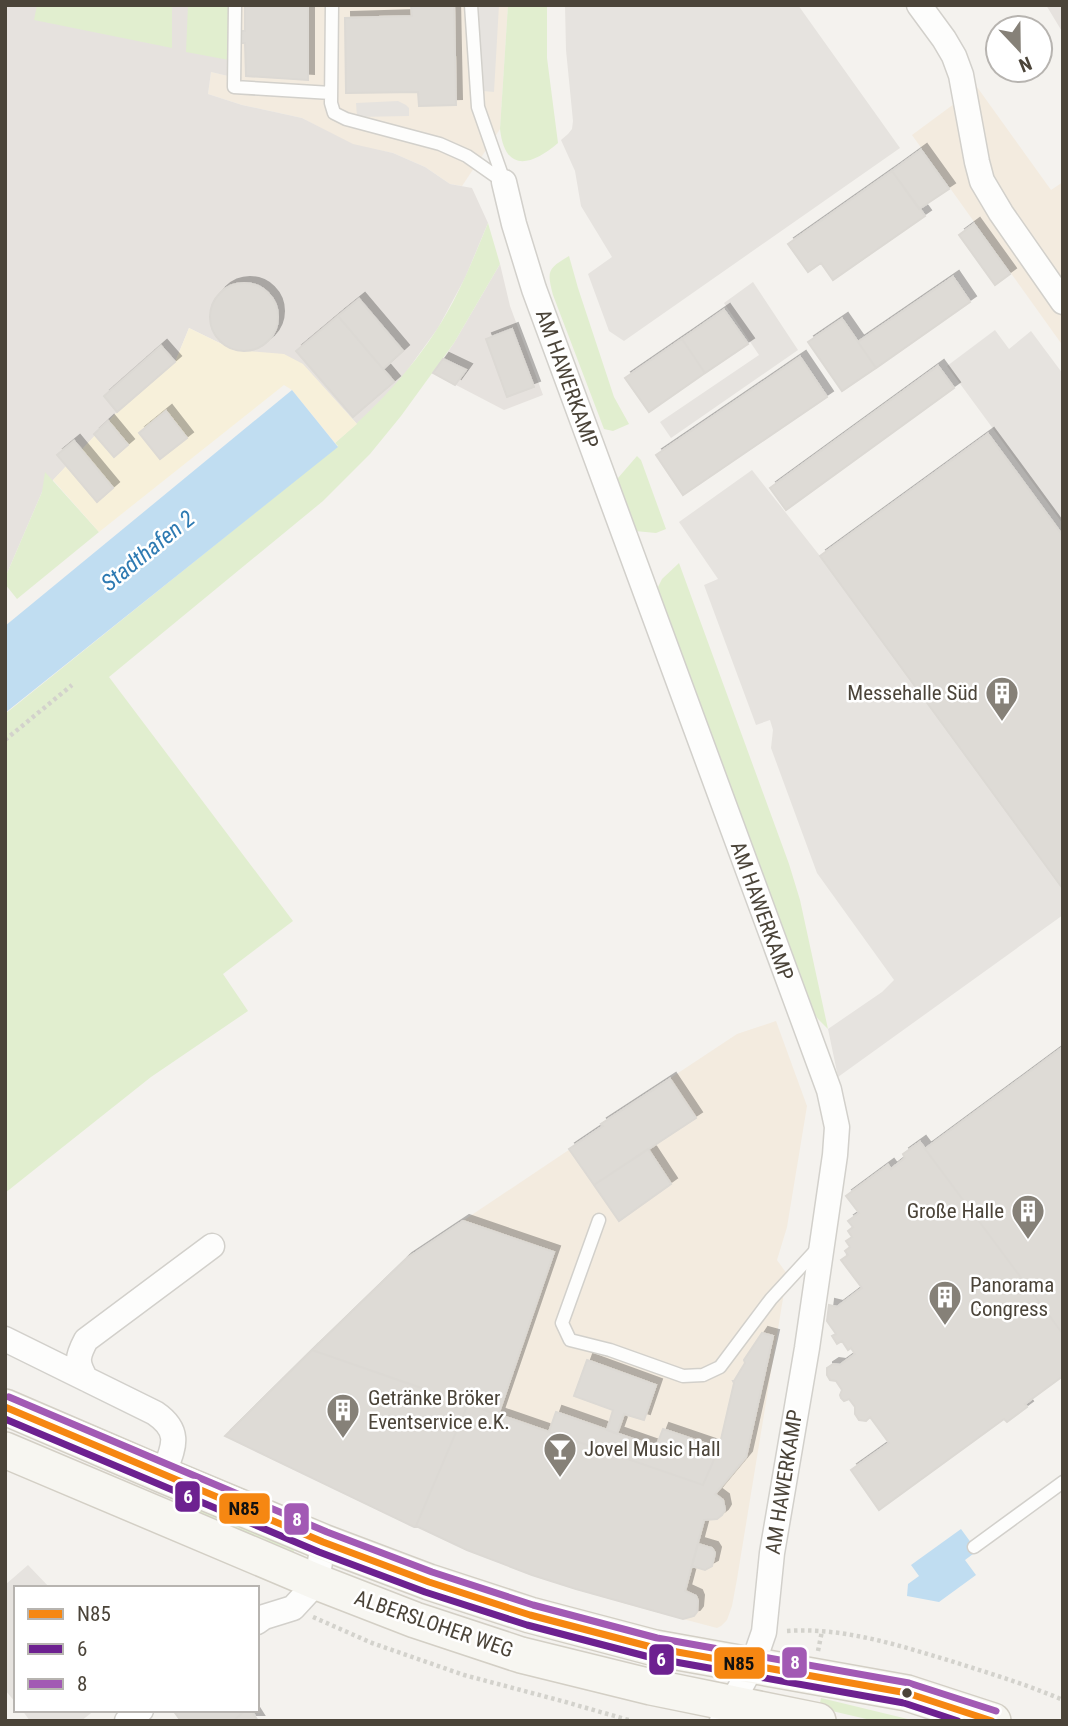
<svg xmlns="http://www.w3.org/2000/svg" width="1068" height="1726" font-family="'Roboto Condensed',sans-serif">
	<style>
		.commercial { fill: #f3ebdf }
		.industrial { fill: #e6e2de }
		.green { fill: #e1eecf }
		.sand { fill: #f7f0da }
		.parking { fill: #e6e3df }
		.water { fill: #c0ddf1 }
		.building { fill: #dedbd6; stroke: #dcd9d4; stroke-width: 2; filter: url(#shadow) }
		.lines { fill: none; stroke-linecap: round; stroke-linejoin: round }
		.service-casing { stroke: #d2d0cb; stroke-width: 15 }
		.minor-casing { stroke: #d2d0cb; stroke-width: 27 }
		.secondary-casing { stroke: #d3cfc5; stroke-width: 38 }
		.path { stroke: #d3d2cc; stroke-width: 4.5; stroke-dasharray: 3.5 3.5; stroke-linecap: butt }
		.service { stroke: #fdfdfc; stroke-width: 12 }
		.minor { stroke: #fdfdfc; stroke-width: 24 }
		.secondary { stroke: #f7f6f1; stroke-width: 35 }
		.bus-1-casing { stroke: #fff; stroke-width: 12 }
		.bus-2-casing { stroke: #fff; stroke-width: 12 }
		.bus-3-casing { stroke: #fff; stroke-width: 12 }
		.bus-1 { stroke: #f68712; stroke-width: 7 }
		.bus-2 { stroke: #6d2190; stroke-width: 7 }
		.bus-3 { stroke: #a25ab4; stroke-width: 7 }
		.bus-dot { fill: #4b4439; stroke: #fff; stroke-width: 2.5 }
		.labels { text-anchor: middle; dominant-baseline: central; stroke-width: 5; stroke-linejoin: round; paint-order: stroke }
		.street-label { font-size: 21px; fill: #4b4439; stroke: #fff }
		.poi-label { font-size: 21px; fill: #4b4439; stroke: #fff; text-anchor: start }
		.water-label { font-size: 23px; font-style: italic; fill: #2e7ab2; stroke: #fff }
		.line-badge { stroke: #fff; stroke-width: 2.5 }
		.badge-label { font-size: 19px; text-anchor: middle; font-weight: bold; fill: #fff }
		.pale-badge-label { font-size: 19px; text-anchor: middle; font-weight: bold; fill: #111 }
	</style>
	<defs>
		<filter id="shadow"><feDropShadow dx="6" dy="-6" stdDeviation="0" flood-color="#0004"/></filter>
	</defs>
	<rect width="100%" height="100%" fill="#f4f2ee"/>
	<!-- commercial -->
	<path class="commercial" d="M230 5H508L500 129 462 186 450 184 425 167 393 153 353 145 302 118 242 105 208 94 211 72 228 76Z
		M977 87 1051 190 1063 182V346L912 135Z
		M776 1021 807 1106 787 1227 777 1260 787 1274 737 1579 732 1606 727 1620 721 1626 717 1628 630 1605 532 1575 467 1550 225 1436 406 1259 603 1127 601 1124 737 1034Z"/>
	<!-- industrial -->
	<path class="industrial" d="M5 5H230L228 76 211 72 208 94 242 105 302 118 353 144 393 153 425 167 450 184 472 188 488 223 465 278 438 328 401 379 370 413 357 424 302 364 234 350 189 328 175 362 117 412 42 492 5 578Z
		M1046 5H1063V33Z
		M500 264 510 306 543 395 504 410 433 373 454 343Z"/>
	<!-- green -->
	<path class="green" d="M37 5H172V48L34 20Z
		M188 5H230L229 60 186 52Z
		M508 5H547V58L558 143C531 166 505 173 500 129Z
		M488 223 500 264 454 343 401 416 370 454 323 501 109 677 293 921 223 974 248 1011 151 1077 5 1193V714L338 446 335 443C382 402 423 358 453 302 466 277 477 250 488 223Z
		M569 256 578 288 614 397 629 424 613 431 604 429 553 295C547 271 547 269 569 256Z
		M637 456 641 460 666 529 656 533 635 531 618 482V478Z
		M45 472 99 532 17 599 5 584V578L42 492Z
		M679 563 789 864 800 900 828 1029 818 1019 812 1010 660 599 658 587 662 579Z
		M178 1500 292 1546 294 1551 293 1555 180 1506Z
		M821 1698 916 1721H875L819 1708Z"/>
	<!-- sand -->
	<path class="sand" d="M189 328 234 350 284 354 303 364 357 424 335 443 292 390 284 385 99 532 53 480 117 412 175 362Z"/>
	<!-- parking -->
	<path class="parking" d="M478 5H499L494 92 483 91Z
		M565 5H798L900 148 624 341 609 331 588 274 612 257 581 206 575 171 561 140 568 134 572 129 573 121 566 50Z
		M398 101 406 105 409 108V116L357 117 356 103Z
		M753 282 798 350 671 438 660 422 759 355 724 303Z
		M995 330 1009 349 1031 331 1063 374V524L947 366Z
		M752 470 820 556 1063 889V915L838 1077 828 1029 882 992 894 980 817 873 771 748 773 730 770 720 756 725 704 585 718 579 679 522Z
		M28 1565 50 1588H16V1703L5 1690V1585Z
		M22 1710H95L81 1721H30Z"/>
	<!-- water -->
	<path class="water" d="M292 390 338 447 5 713V626Z
		M961 1529 977 1551 965 1560 976 1575 939 1602 907 1596 908 1584 919 1576 911 1565Z"/>
	<!-- building -->
	<path class="building" d="M245 5H308V80L246 76 245 43H241V31H245Z
		M411 5H454L456 105 419 106 418 92 346 93 345 18 412 16Z
		M921 150 949 189 919 209 892 171Z
		M892 171 925 216 833 280 821 263 808 272 788 244Z
		M974 224 1010 274 995 285 959 235Z
		M953 277 970 302 876 368 858 342Z
		M210 317a34 34 0 1 1 68 0a34 34 0 1 1-68 0Z
		M359 299 403 351 383 369 338 316Z
		M724 310 748 344 705 373 682 339Z
		M338 316 394 382 353 417 296 351Z
		M842 319 876 368 842 391 808 342Z
		M512 329 534 387 507 397 486 339Z
		M682 339 705 373 649 412 625 378Z
		M161 346 175 362 117 412 104 396Z
		M800 357 827 397 683 495 656 455Z
		M443 359 466 370 455 385 433 373Z
		M938 366 954 388 786 510 770 488Z
		M166 411 187 438 160 459 139 433Z
		M108 421 128 445 114 457 94 434Z
		M988 434 1063 536V889L820 556Z
		M74 441 113 488 97 502 57 455Z
		M1063 1047V1334L925 1149Z
		M670 1079 696 1118 594 1185 569 1149 603 1126 601 1124Z
		M920 1142 1063 1334V1376L1025 1404 1027 1407 1007 1422 1004 1419 879 1510 851 1470 889 1443 870 1417 866 1421 859 1420 855 1414V1407L849 1399 844 1401 841 1398 840 1395 842 1390 836 1381 830 1380 827 1375V1368L833 1364 840 1365 855 1354 851 1348 848 1350 842 1341 837 1344 832 1336 836 1334 827 1321 829 1305 837 1307 862 1288 841 1260 848 1255 845 1251 850 1247 846 1241 852 1237 848 1231 853 1227 848 1221 859 1213 846 1196 888 1165 891 1169 905 1158 903 1154Z
		M648 1149 671 1184 619 1221 594 1185Z
		M463 1221 554 1252 498 1415 312 1350 406 1259Z
		M762 1333 773 1336 746 1457 715 1494 723 1500 725 1510 722 1515 717 1519 704 1520 685 1591 696 1596 698 1601 697 1612 694 1616 683 1619 576 1589 532 1575 467 1550 416 1526 468 1404 703 1485 719 1448 734 1383 733 1381H734L745 1363 744 1360Z
		M312 1350 468 1404 416 1526 414 1527 225 1436Z
		M587 1360 656 1385 644 1420 624 1414 617 1434 607 1430 613 1410 574 1396Z
		M556 1412 656 1447 663 1429 719 1448 703 1485 549 1432Z
		M698 1544 712 1548 715 1553 712 1566 705 1570 692 1566Z
		M173 1710H246L233 1721H181Z
		M246 1710H251L258 1721H233Z"/>
	<g class="lines">
		<defs>
			<path id="service" d="M235 5 234 87 331 93
				M332 5 331 103 334 113 346 119 440 144 467 156 504 182
				M471 5 478 107 504 181
				M599 1220 562 1323 570 1340 610 1350 683 1376 703 1375 720 1367 771 1299 817 1249
				M974 1547 1063 1482"/>
			<path id="minor" d="M919 5 944 39 954 56 961 75 977 162 982 181 1001 213 1063 302
				M504 182 514 224 534 289 829 1090 837 1127 835 1155 807 1348 772 1553 764 1632 753 1664 722 1721
				M5 1339 155 1413C183 1432 173 1448 163 1475
				M86 1379C76 1362 77 1357 86 1340L212 1246
				M257 1622 264 1617 293 1608 317 1582 323 1542
				M127 1721 141 1710"/>
			<path id="secondary" d="M5 1407 163 1475 323 1542 429 1582 530 1615 655 1648 907 1693 993 1721
				M5 1450 317 1582 415 1620 521 1655 651 1687 818 1721"/>
		</defs>
		<!-- service casing -->
		<use href="#service" class="service-casing"/>
		<!-- minor casing -->
		<use href="#minor" class="minor-casing"/>
		<!-- secondary casing -->
		<use href="#secondary" class="secondary-casing"/>
		<!-- path -->
		<path class="path" d="M5 740 72 685
			M313 1617 372 1643 464 1675 562 1701 632 1721
			M787 1631C842 1627 898 1645 951 1661 988 1673 1026 1684 1063 1700
			M818 1651 822 1631"/>
		<!-- service -->
		<use href="#service" class="service"/>
		<!-- minor -->
		<use href="#minor" class="minor"/>
		<!-- secondary -->
		<use href="#secondary" class="secondary"/>
		<defs>
			<path id="bus-1" d="M5 1407 323 1542 429 1582 530 1615 655 1648 907 1693 992 1721"/>
			<path id="bus-2" d="M5 1419 319 1552 425 1592 527 1625 653 1658 904 1703 958 1721"/>
			<path id="bus-3" d="M9 1397 327 1532 432 1572 533 1605 657 1638 909 1683 996 1711"/>
		</defs>
		<!-- bus-1 casing -->
		<use href="#bus-1" class="bus-1-casing"/>
		<!-- bus-2 casing -->
		<use href="#bus-2" class="bus-2-casing"/>
		<!-- bus-3 casing -->
		<use href="#bus-3" class="bus-3-casing"/>
		<!-- bus-1 -->
		<use href="#bus-1" class="bus-1"/>
		<!-- bus-2 -->
		<use href="#bus-2" class="bus-2"/>
		<!-- bus-3 -->
		<use href="#bus-3" class="bus-3"/>
	</g>
	<!-- icons -->
	<defs>
		<symbol id="building-pin" viewBox="-11 -11 22 30"><path d="M0 17L-7.5 6A9.5 9.5 0 1 1 7.5 6Z" fill="#868178" stroke="#fff"/><path d="M-4-6H4V6H1V3H-1V6H-4ZM-2.5-4.3h1.7v1.8h-1.7ZM.8-4.3h1.7v1.8H.8ZM-2.5-1h1.7V.8h-1.7ZM.8-1h1.7V.8H.8Z" fill="#fff"/></symbol>
		<symbol id="bar-pin" viewBox="-11 -11 22 30"><path d="M0 17L-7.5 6A9.5 9.5 0 1 1 7.5 6Z" fill="#868178" stroke="#fff"/><path d="M-6-5H6L.8 .8V4.5H3.5V6h-7V4.5H-.8V.8Z" fill="#fff"/></symbol>
	</defs>
	<g fill-rule="evenodd">
		<use href="#building-pin" x="983" y="674" width="38" height="52"/>
		<use href="#building-pin" x="1009" y="1192" width="38" height="52"/>
		<use href="#building-pin" x="926" y="1278" width="38" height="52"/>
		<use href="#building-pin" x="324" y="1391" width="38" height="52"/>
		<use href="#bar-pin" x="541" y="1430" width="38" height="52"/>
	</g>
	<!-- markers -->
	<circle class="bus-dot" cx="907" cy="1693" r="6"/>
	<g class="labels">
		<!-- street labels -->
		<g class="street-label">
			<text transform="translate(567 379) rotate(70)">AM HAWERKAMP</text>
			<text transform="translate(762 911) rotate(70)">AM HAWERKAMP</text>
			<text transform="translate(784 1482) rotate(-81)">AM HAWERKAMP</text>
			<text transform="translate(434 1624) rotate(19)">ALBERSLOHER WEG</text>
		</g>
		<!-- poi labels -->
		<g class="poi-label">
			<text x="978" y="693" text-anchor="end">Messehalle Süd</text>
			<text x="1004" y="1211" text-anchor="end">Große Halle</text>
			<text x="970" y="1285">Panorama<tspan x="970" dy="24">Congress</tspan></text>
			<text x="368" y="1398">Getränke Bröker<tspan x="368" dy="24">Eventservice e.K.</tspan></text>
			<text x="584" y="1449">Jovel Music Hall</text>
		</g>
		<!-- water labels -->
		<g class="water-label">
			<text transform="translate(148 551) rotate(-39)">Stadthafen 2</text>
		</g>
	</g>
	<g class="line-badge">
		<rect x="174" y="1480" width="27" height="33" rx="7" fill="#6d2190"/>
		<rect x="218" y="1492" width="53" height="33" rx="7" fill="#f68712"/>
		<rect x="283" y="1502" width="27" height="34" rx="7" fill="#a25ab4"/>
		<rect x="648" y="1643" width="27" height="33" rx="7" fill="#6d2190"/>
		<rect x="781" y="1646" width="27" height="33" rx="7" fill="#a25ab4"/>
		<rect x="713" y="1646" width="53" height="34" rx="7" fill="#f68712"/>
	</g>
	<g class="badge-label">
		<text x="188" y="1503">6</text>
		<text x="297" y="1526">8</text>
		<text x="661" y="1666">6</text>
		<text x="795" y="1669">8</text>
	</g>
	<g class="pale-badge-label">
		<text x="244" y="1515">N85</text>
		<text x="739" y="1670">N85</text>
	</g>
	<!-- border -->
	<rect width="1068" height="1726" fill="none" stroke="#4b4439" stroke-width="14"/>
	<!-- legend -->
	<rect x="14" y="1586" width="245" height="126" fill="#ffffff" stroke="#b7b4b0" stroke-width="2"/>
	<rect x="28" y="1609" width="35" height="10" fill="#f68712" stroke="#b7b4b0" stroke-width="2"/>
	<text x="77" y="1621" font-size="21" fill="#4b4439">N85</text>
	<rect x="28" y="1644" width="35" height="10" fill="#6d2190" stroke="#b7b4b0" stroke-width="2"/>
	<text x="77" y="1656" font-size="21" fill="#4b4439">6</text>
	<rect x="28" y="1679" width="35" height="10" fill="#a25ab4" stroke="#b7b4b0" stroke-width="2"/>
	<text x="77" y="1691" font-size="21" fill="#4b4439">8</text>
	<!-- north arrow -->
	<g transform="translate(1019 49) rotate(158)"><circle r="33" fill="#ffffff" stroke="#b7b4b0" stroke-width="2"/>
	<path d="M0-5L12 26L0 18L-12 26Z" fill="#868178"/>
	<text y="-10" font-size="19" font-weight="bold" text-anchor="middle" fill="#4b4439">N</text>
	</g>
</svg>
